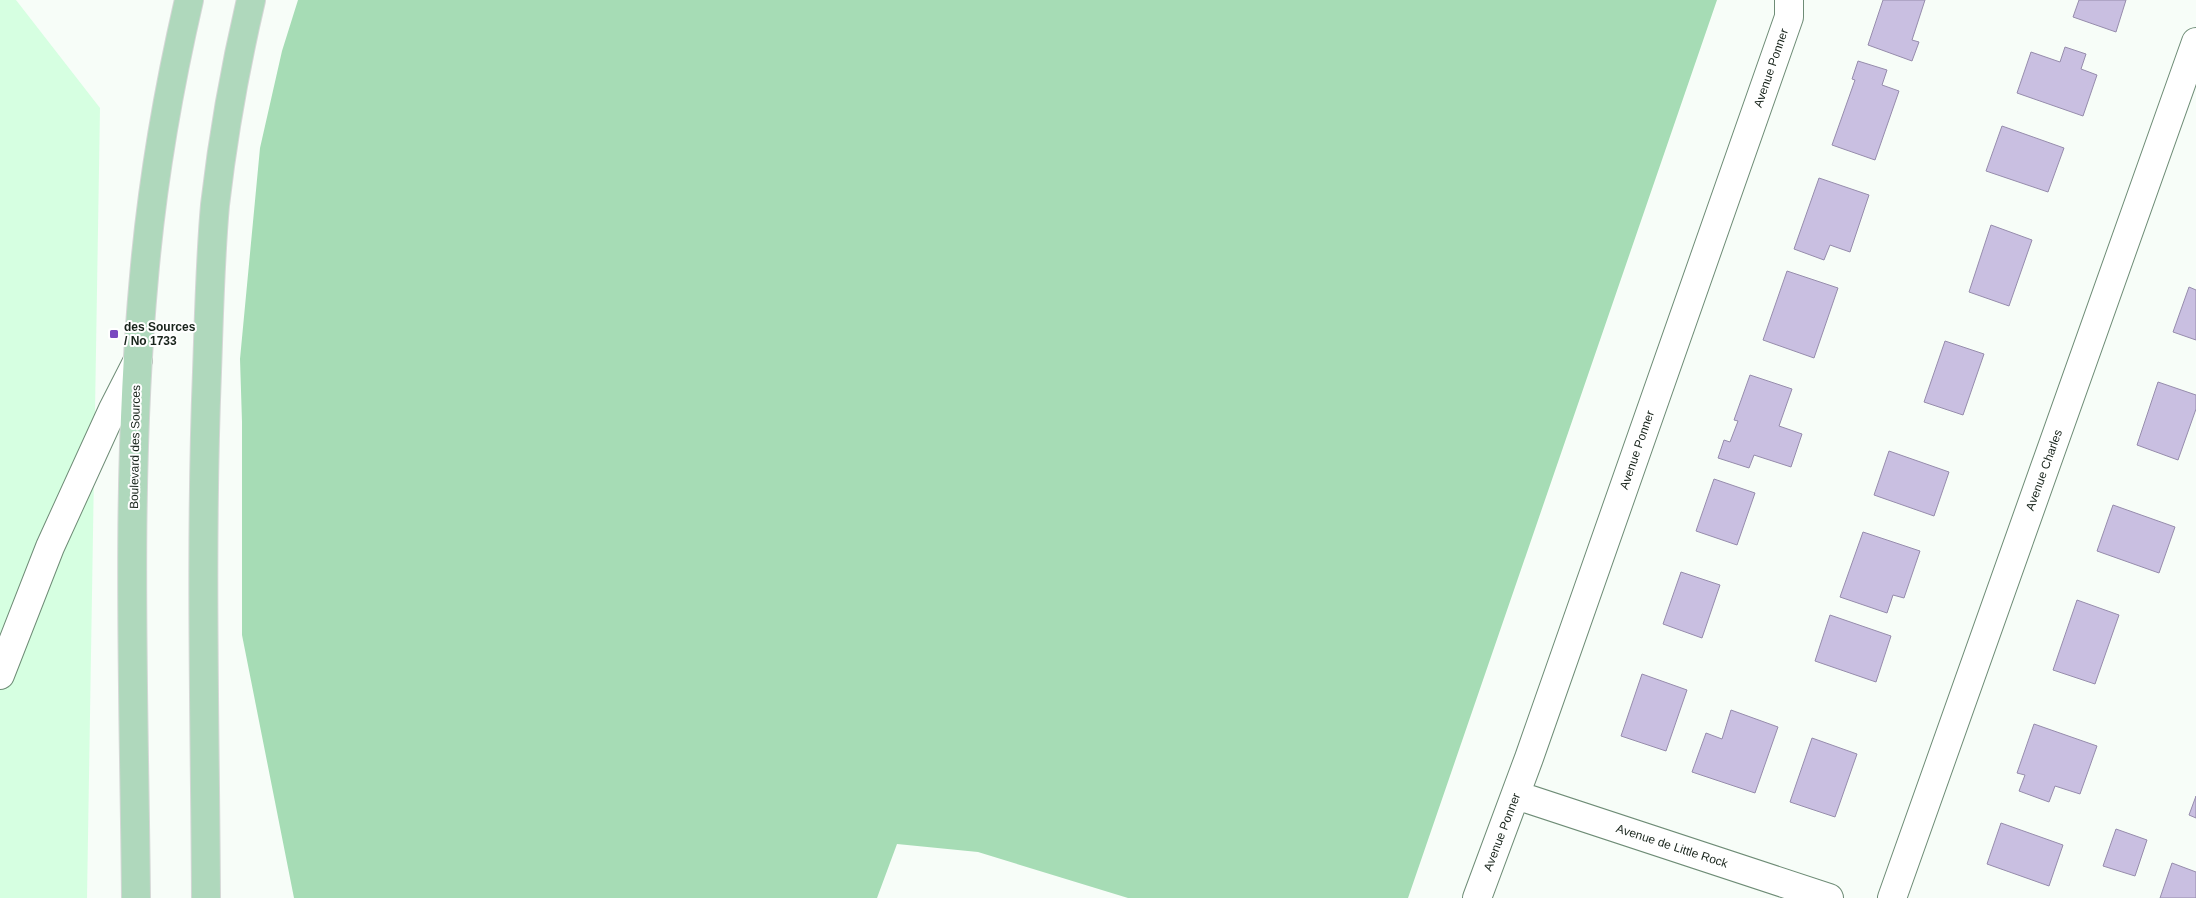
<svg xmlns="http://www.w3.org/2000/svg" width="2196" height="898" font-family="Helvetica,sans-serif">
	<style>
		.built { fill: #d6ffe1 }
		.green { fill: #a6dcb5 }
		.building { fill: #c9bfe1; stroke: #968cac }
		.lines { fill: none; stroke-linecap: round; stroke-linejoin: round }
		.minor-casing { stroke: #6e8c76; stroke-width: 30 }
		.major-casing { stroke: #d5d7d6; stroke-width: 30 }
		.minor { stroke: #fff; stroke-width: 28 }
		.major { stroke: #afd8bc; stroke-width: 28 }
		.poi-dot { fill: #7a49c0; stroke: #fff; stroke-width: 2 }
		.labels { text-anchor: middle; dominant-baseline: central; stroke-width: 4; stroke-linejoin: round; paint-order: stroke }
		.street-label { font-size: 12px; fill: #17231a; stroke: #fff }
		.poi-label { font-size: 12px; font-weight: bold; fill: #17231a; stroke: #fff; text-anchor: start }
	</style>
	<rect width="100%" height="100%" fill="#f7fdf8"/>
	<!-- built -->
	<path class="built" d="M0 0H16L100 108 87 898H0Z"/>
	<!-- green -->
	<path class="green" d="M298 0H1717L1408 898H1128L978 852 897 844 877 898H294L242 635V422L240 359 260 148 282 51Z"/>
	<!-- building -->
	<path class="building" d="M1883 0H1925L1912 40 1919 42 1912 61 1868 45Z
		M2079 0H2126L2116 32 2073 17Z
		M2065 47 2086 54 2081 69 2097 75 2083 116 2017 93 2031 52 2060 62Z
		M1858 61 1887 70 1882 85 1899 91 1875 160 1832 145 1855 80 1852 79Z
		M2002 126 2064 148 2048 192 1986 171Z
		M1819 178 1869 195 1850 252 1830 245 1824 260 1794 249Z
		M1991 225 2032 240 2009 306 1969 292Z
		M1787 271 1838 288 1814 358 1763 340Z
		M2189 287 2196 290V340L2173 332Z
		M1945 341 1984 354 1963 415 1924 402Z
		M1750 375 1792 389 1779 426 1802 434 1791 467 1754 455 1749 468 1718 458 1724 440 1730 442 1738 421 1734 420Z
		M2158 382 2196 395V409L2178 460 2137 445Z
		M1889 451 1949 472 1934 516 1874 495Z
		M1714 479 1755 493 1737 545 1696 531Z
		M2113 505 2175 527 2159 573 2097 551Z
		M1863 532 1920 551 1904 598 1893 595 1887 613 1840 597Z
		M1681 572 1720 585 1702 638 1663 624Z
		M2077 600 2119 615 2095 684 2053 670Z
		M1830 615 1891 636 1876 682 1815 661Z
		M1642 674 1687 690 1666 751 1621 736Z
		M1731 710 1778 727 1755 793 1692 772 1706 733 1722 739Z
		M2034 724 2097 746 2080 794 2055 786 2049 802 2019 791 2025 775 2017 773Z
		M1812 738 1857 754 1835 817 1790 802Z
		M2196 796V818L2189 815Z
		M2001 823 2063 845 2049 886 1987 864Z
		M2116 829 2147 840 2135 876 2103 866Z
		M2172 863 2196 872V898H2160Z"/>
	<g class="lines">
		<defs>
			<path id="minor" d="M0 675 50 547 113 409 138 360
				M1516 795 1829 898
				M1477 898 1529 758 1789 17V0
				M1892 898 2196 42"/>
			<path id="major" d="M136 898C134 692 125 482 144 277 152 184 168 91 189 0
				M206 898C205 723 200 548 207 372 209 317 210 261 215 205 223 136 235 68 251 0"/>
		</defs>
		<!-- minor casing -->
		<use href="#minor" class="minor-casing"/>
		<!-- major casing -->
		<use href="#major" class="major-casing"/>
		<!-- minor -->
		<use href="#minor" class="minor"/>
		<!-- major -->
		<use href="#major" class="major"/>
	</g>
	<!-- markers -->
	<rect class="poi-dot" x="109" y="329" width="10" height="10" rx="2.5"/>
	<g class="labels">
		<!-- street labels -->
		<g class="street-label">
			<text transform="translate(1771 68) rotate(-71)">Avenue Ponner</text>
			<text transform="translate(135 447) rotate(-89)">Boulevard des Sources</text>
			<text transform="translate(1637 450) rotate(-71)">Avenue Ponner</text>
			<text transform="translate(2044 470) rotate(-70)">Avenue Charles</text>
			<text transform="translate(1502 832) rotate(-69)">Avenue Ponner</text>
			<text transform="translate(1672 846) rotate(18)">Avenue de Little Rock</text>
		</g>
		<!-- poi labels -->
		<g class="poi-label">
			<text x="124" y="327">des Sources<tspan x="124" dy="14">/ No 1733</tspan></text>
		</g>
	</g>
</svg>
